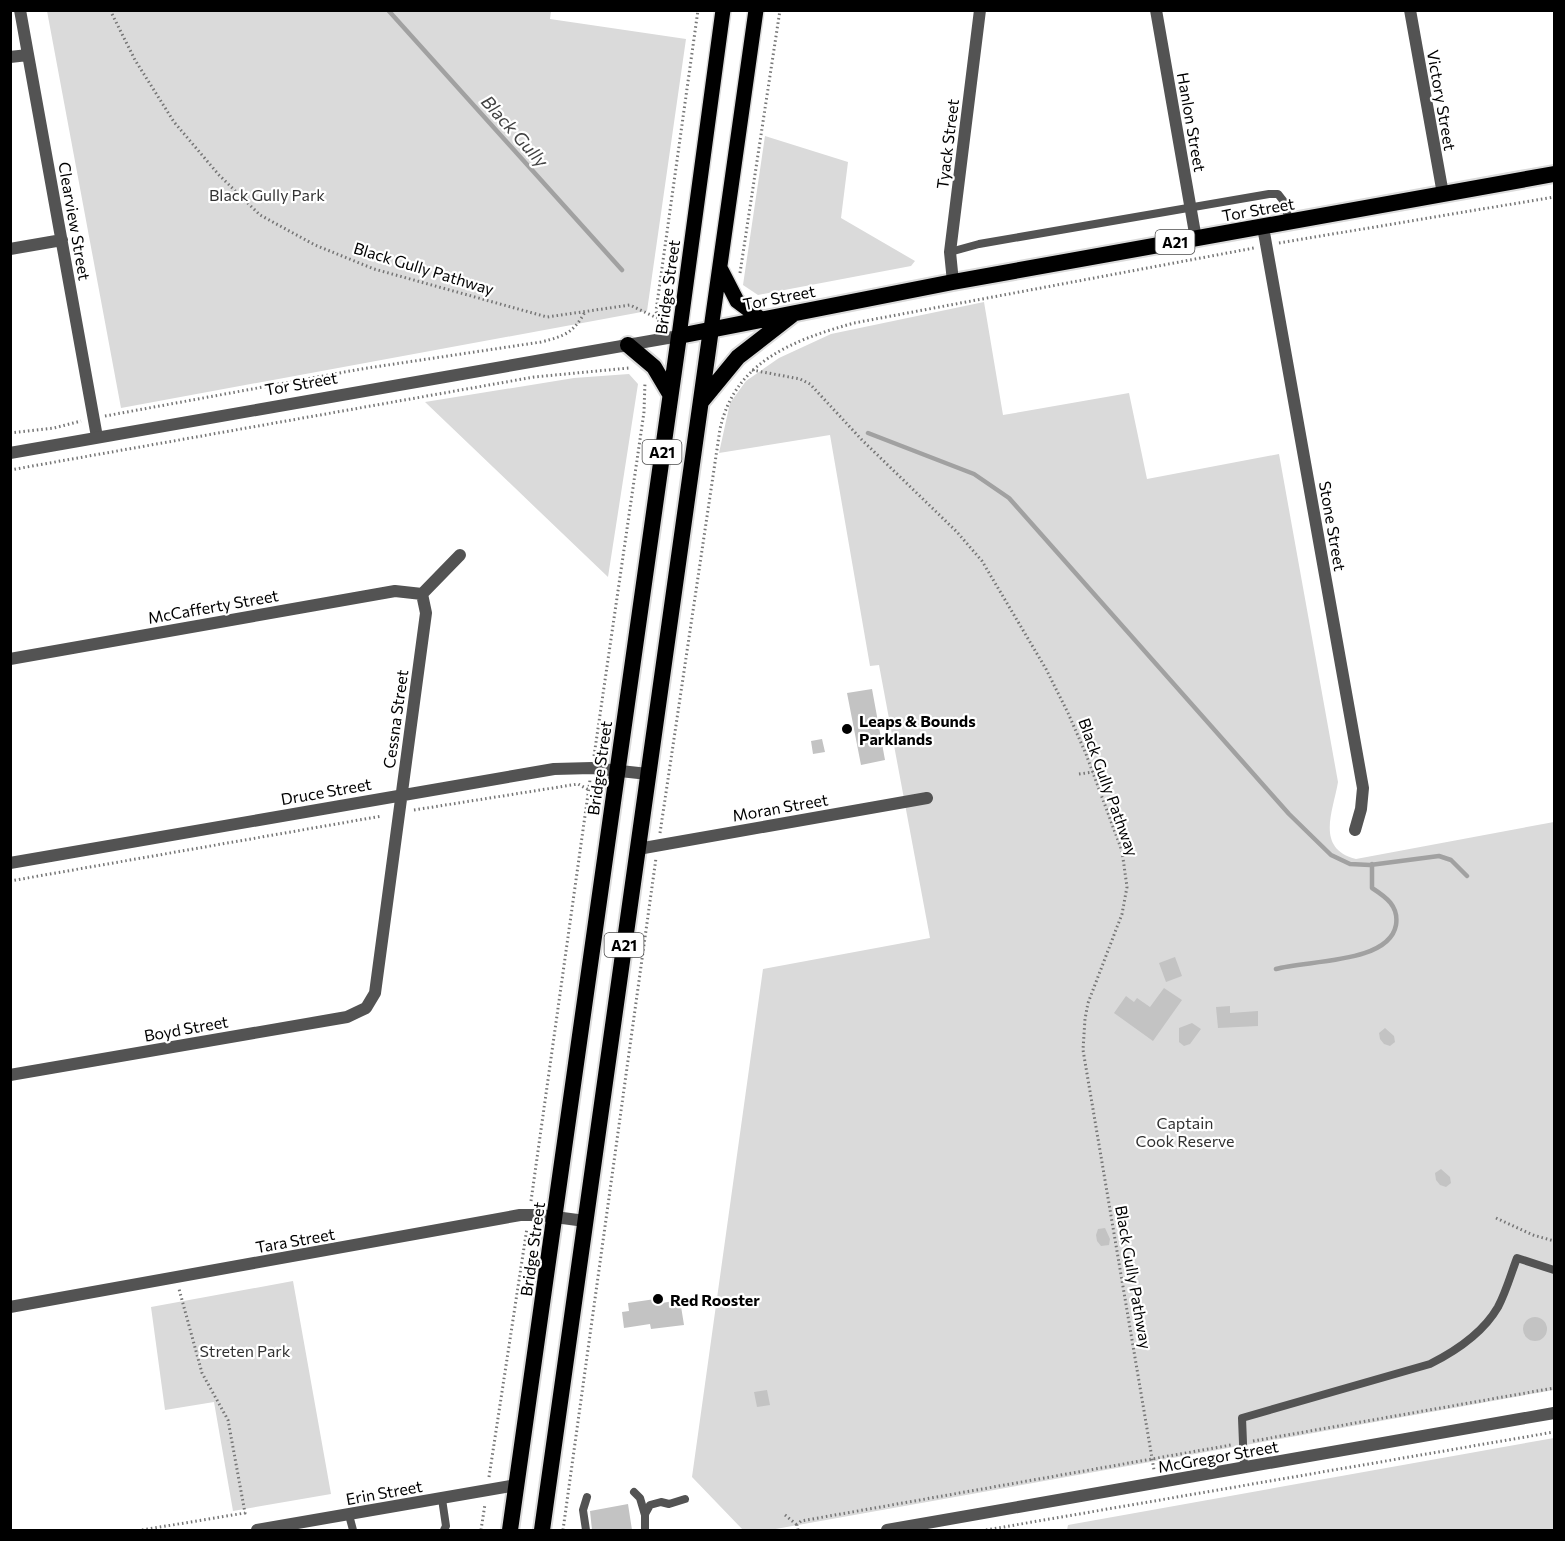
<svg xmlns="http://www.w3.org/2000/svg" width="1565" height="1541" font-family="Commissioner,sans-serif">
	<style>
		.green { fill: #dadada }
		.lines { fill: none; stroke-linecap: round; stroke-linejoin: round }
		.stream { stroke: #a1a1a1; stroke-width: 4.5 }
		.building { fill: #c3c3c3 }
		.primary-casing { stroke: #dbdbdb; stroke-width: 18 }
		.trunk-casing { stroke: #dbdbdb; stroke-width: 20 }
		.path { stroke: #757575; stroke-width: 3; stroke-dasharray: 1.5 3; stroke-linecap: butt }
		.service { stroke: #535353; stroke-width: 8 }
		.minor { stroke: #535353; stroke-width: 12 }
		.tertiary { stroke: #535353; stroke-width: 12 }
		.primary { stroke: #000; stroke-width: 15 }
		.trunk { stroke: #000; stroke-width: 16 }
		.poi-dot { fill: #000; stroke: #fff; stroke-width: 2 }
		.labels { text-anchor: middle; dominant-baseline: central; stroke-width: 4.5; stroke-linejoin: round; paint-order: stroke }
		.shield { fill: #fff; stroke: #4c4c4c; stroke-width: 1.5 }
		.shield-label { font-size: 15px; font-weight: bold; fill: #000 }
		.street-label { font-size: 16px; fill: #000; stroke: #fff }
		.park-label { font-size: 16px; fill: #313131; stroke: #fff }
		.poi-label { font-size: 16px; font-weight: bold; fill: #000; stroke: #fff; text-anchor: start }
		.water-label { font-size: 18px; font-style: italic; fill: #424242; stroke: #fff }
	</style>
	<rect width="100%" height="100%" fill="#fff"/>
	<!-- green -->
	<path class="green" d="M551 11 550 19 686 39 647 311 121 408 47 11Z
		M765 136 848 162 841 218 915 261 911 266 758 295 743 285Z
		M984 302 1003 415 1129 393 1147 479 1279 454 1338 782C1333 812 1315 848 1356 859L1554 822V1390L770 1530H743L692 1477 763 969 930 938 879 665 870 666 830 435 719 453 730 403 746 381 779 358 831 334Z
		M629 374 638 384 608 577 425 402 574 378Z
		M293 1281 331 1494 233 1511 214 1402 165 1410 151 1307Z
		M1554 1438V1530H1067L1068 1525Z"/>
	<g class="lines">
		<!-- stream -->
		<path class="stream" d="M388 10 622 270
			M868 433 974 474 1009 498 1289 814 1331 855 1350 864 1370 865 1439 856 1451 860 1467 876
			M1276 969C1306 960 1389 964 1396 925 1399 906 1386 897 1372 888V864"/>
	</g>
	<!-- building -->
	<path class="building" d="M872 689 885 760 861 765 847 693Z
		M822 739 825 752 813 754 811 741Z
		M1175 957 1182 976 1166 982 1159 963Z
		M1164 988 1182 1000 1153 1041 1114 1013 1126 996 1134 1002 1137 998 1150 1007Z
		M1230 1006V1013L1258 1011V1026L1218 1028 1216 1007Z
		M1192 1023 1201 1029 1190 1044 1184 1046 1179 1042V1028Z
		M1385 1028 1394 1036 1395 1042 1390 1046 1384 1044 1380 1039 1379 1033Z
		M1441 1169 1450 1177 1451 1183 1446 1187 1440 1185 1436 1180 1435 1173Z
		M1105 1228 1110 1239 1109 1245 1101 1246 1097 1241 1096 1235 1098 1229Z
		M662 1298V1303L680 1300 684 1325 651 1329 650 1324 624 1328 622 1312 629 1311 628 1303Z
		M1523 1329a12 12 0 1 1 24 0a12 12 0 1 1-24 0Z
		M767 1390 770 1405 757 1407 754 1392Z
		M628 1504 632 1530H592L590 1511Z"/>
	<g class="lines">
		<defs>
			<path id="primary" d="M720 268 737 301 761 319
				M711 329 756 10
				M679 336 723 10"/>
			<path id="trunk" d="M628 345 654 367 670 394
				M701 402 738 357 792 315
				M510 1530 679 336 953 282 1554 174
				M542 1530 711 329"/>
		</defs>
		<!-- primary casing -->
		<use href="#primary" class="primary-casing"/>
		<!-- trunk casing -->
		<use href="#trunk" class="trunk-casing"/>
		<!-- path -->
		<path class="path" d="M110 10 135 60 174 122 219 175 260 215 315 245 374 269 547 317 630 305 657 318
			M1279 243 1554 197
			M740 273 780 10
			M660 326 656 311 698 10
			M752 370 800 379 810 384 862 440 957 532 982 561 1046 669 1068 713 1086 754 1122 851 1127 887 1122 914 1088 1003 1085 1019 1083 1050 1154 1470
			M105 416 361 369 541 342C565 336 573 333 585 312
			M10 433 54 428 81 421
			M10 470 534 377 629 368
			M594 756 644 412 645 382
			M1079 774 1093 772
			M414 810 578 784 589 790
			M660 833 720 429C735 361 794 340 854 323L1254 248
			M10 881 382 816
			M531 1201 590 780
			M1496 1218 1533 1235 1554 1241
			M1253 1441 1554 1388
			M489 1477 527 1228
			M785 1515 797 1525
			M142 1530 245 1513 228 1420 202 1373 179 1289
			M481 1530 485 1504
			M563 1530 656 858
			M798 1530 797 1525 801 1521 1231 1445
			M986 1530 1554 1432"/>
		<!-- service -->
		<path class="service" d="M950 252 979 244 1269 194H1278L1285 203 1289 222
			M1244 1468 1242 1418 1430 1364C1456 1351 1483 1333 1498 1307 1506 1292 1511 1274 1517 1258L1554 1270
			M634 1492 640 1498 645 1515
			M442 1499 446 1526 444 1530
			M349 1515 353 1530
			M586 1530 583 1510 587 1497
			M645 1530V1514L650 1505 661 1502 669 1504 685 1499"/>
		<!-- minor -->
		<path class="minor" d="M20 10 97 437
			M1156 10 1196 239
			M1410 10 1443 194
			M10 57 28 55
			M1263 227 1363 788 1361 809 1355 830
			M10 249 62 240
			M953 282 950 252 980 10
			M422 594 460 555
			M10 659 395 591 422 594
			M638 849 927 798
			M10 863 554 769 592 768 648 774
			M10 1075 347 1017 366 1008 375 993 426 613 422 594
			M10 1307 520 1215H540L585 1221
			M257 1530 517 1485"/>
		<!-- tertiary -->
		<path class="tertiary" d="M10 453 679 336
			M887 1530 1554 1413"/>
		<!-- primary -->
		<use href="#primary" class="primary"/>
		<!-- trunk -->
		<use href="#trunk" class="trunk"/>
	</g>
	<!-- markers -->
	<g class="poi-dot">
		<circle cx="847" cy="729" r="6"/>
		<circle cx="658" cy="1299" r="6"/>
	</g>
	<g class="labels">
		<!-- shield labels -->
		<g class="shield">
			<rect x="1155.5" y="230" width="39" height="24" rx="4.5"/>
			<rect x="642.5" y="440" width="39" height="24" rx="4.5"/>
			<rect x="604.5" y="933" width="39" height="24" rx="4.5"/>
		</g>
		<g class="shield-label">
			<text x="1175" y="242">A21</text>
			<text x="662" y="452">A21</text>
			<text x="624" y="945">A21</text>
		</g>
		<!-- street labels -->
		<g class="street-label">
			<text transform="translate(1442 100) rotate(80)">Victory Street</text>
			<text transform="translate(1192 122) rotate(80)">Hanlon Street</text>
			<text transform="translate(947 144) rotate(-83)">Tyack Street</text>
			<text transform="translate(1258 209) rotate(-10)">Tor Street</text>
			<text transform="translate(75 221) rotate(80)">Clearview Street</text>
			<text transform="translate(424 268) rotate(17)">Black Gully Pathway</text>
			<text transform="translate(667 287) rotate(-82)">Bridge Street</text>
			<text transform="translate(779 297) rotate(-11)">Tor Street</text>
			<text transform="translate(301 383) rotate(-10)">Tor Street</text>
			<text transform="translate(1333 526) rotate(80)">Stone Street</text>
			<text transform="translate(213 606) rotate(-10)">McCafferty Street</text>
			<text transform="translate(395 719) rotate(-82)">Cessna Street</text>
			<text transform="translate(599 768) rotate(-82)">Bridge Street</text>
			<text transform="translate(1109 787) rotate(70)">Black Gully Pathway</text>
			<text transform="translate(326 791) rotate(-10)">Druce Street</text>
			<text transform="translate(780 807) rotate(-10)">Moran Street</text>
			<text transform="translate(186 1028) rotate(-10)">Boyd Street</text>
			<text transform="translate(295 1240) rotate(-10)">Tara Street</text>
			<text transform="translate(532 1249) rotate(-82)">Bridge Street</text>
			<text transform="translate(1134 1277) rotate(80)">Black Gully Pathway</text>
			<text transform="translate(1218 1456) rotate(-10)">McGregor Street</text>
			<text transform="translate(384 1492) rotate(-10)">Erin Street</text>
		</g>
		<!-- park labels -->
		<g class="park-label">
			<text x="267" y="194">Black Gully Park</text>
			<text x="1185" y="1122">Captain<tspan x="1185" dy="18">Cook Reserve</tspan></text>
			<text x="245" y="1350">Streten Park</text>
		</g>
		<!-- poi labels -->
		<g class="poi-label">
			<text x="859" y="720">Leaps &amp; Bounds<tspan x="859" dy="18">Parklands</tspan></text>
			<text x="670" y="1299">Red Rooster</text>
		</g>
		<!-- water labels -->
		<g class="water-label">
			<text transform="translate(515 131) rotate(48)">Black Gully</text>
		</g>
	</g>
	<!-- border -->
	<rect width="1565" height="1541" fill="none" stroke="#000000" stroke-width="24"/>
</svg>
